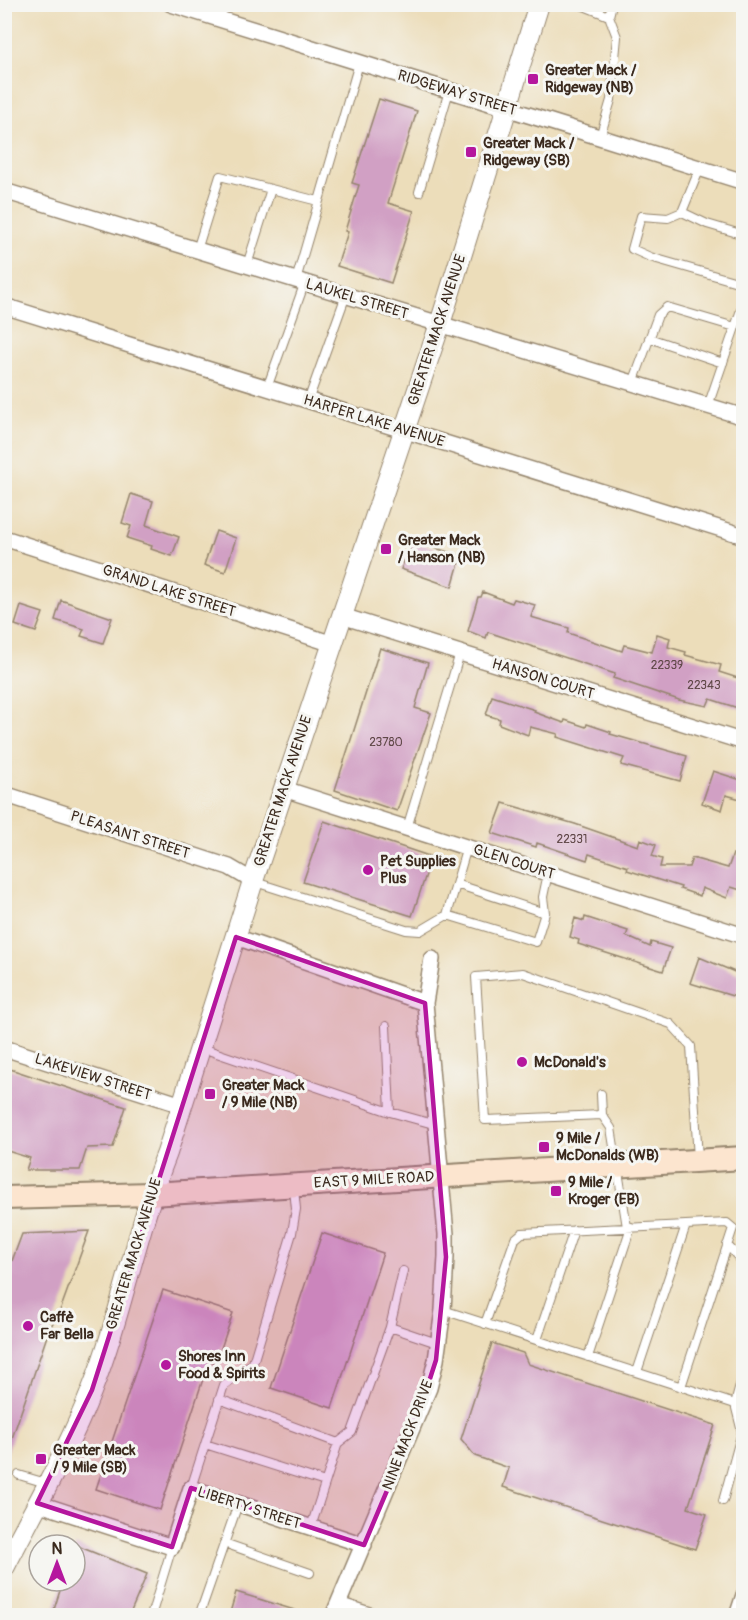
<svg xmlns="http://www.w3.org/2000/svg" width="748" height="1620" font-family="Pangolin,sans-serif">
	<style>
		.building { fill: #d1a0c4 }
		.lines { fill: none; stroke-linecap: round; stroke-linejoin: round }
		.service-casing { stroke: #94846c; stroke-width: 10 }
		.minor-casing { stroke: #94846c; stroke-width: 18 }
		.tertiary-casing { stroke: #94846c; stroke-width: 22 }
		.secondary-casing { stroke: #94846c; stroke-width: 26 }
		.service { stroke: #fff; stroke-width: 8 }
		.minor { stroke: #fff; stroke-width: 15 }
		.tertiary { stroke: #fff; stroke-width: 20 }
		.secondary { stroke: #fce5cf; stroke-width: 22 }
		.marked { fill: #b5179e; fill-opacity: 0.2; stroke: #b5179e; stroke-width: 4.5; stroke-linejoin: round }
		.poi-dot { fill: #b5179e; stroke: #f6f6f2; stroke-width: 2 }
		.labels { text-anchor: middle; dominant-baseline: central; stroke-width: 6; stroke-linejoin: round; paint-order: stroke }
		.number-label { font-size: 12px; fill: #604848 }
		.poi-label { font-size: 15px; font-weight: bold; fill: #3b2a1e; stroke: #f6f6f2; text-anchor: start }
		.street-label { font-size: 15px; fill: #3b2a1e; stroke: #f6f6f2 }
	</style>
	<rect width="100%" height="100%" fill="#f6f6f2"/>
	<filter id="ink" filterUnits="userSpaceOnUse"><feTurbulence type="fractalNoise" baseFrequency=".0167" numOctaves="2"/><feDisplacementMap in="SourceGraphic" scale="12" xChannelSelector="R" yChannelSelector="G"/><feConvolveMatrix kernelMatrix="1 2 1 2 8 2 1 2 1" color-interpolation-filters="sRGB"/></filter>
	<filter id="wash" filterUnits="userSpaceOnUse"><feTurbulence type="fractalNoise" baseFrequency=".008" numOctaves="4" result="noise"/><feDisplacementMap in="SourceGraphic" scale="24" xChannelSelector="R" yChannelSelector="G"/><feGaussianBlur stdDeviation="1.35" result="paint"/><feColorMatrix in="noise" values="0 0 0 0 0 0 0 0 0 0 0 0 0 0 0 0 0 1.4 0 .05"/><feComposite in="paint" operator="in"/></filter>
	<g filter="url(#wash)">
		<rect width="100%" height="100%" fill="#ecddba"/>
		<g id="blocks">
			<!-- building -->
			<path class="building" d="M379 99 417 111 388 203 414 211 391 283 337 266 348 232 345 231 359 185 352 183Z
				M131 494 153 501 146 525 179 537 172 556 151 549 152 546 127 538 131 526 122 523Z
				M216 531 236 538 225 572 204 565Z
				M413 541 461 556 452 587 401 569Z
				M483 592 512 603 514 599 535 605 531 617 569 628 568 633 622 651 624 645 652 652 657 634 670 638 668 647 686 652 685 655 721 665 719 672 744 680V710L710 699 707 706 679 700 613 678 615 674 488 632 486 638 468 631 478 597H481Z
				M61 600 112 618 103 643 81 636 84 629 55 620Z
				M21 606 43 613 36 632 15 625Z
				M380 648 428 663 415 708 431 713 397 811 335 790Z
				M492 696 535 710 534 712 564 723 565 720 586 727 587 724 611 732 610 734 687 756 680 781 621 765 624 758 557 737 558 734 530 727 528 735 499 724 500 719 486 715Z
				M713 771 744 781V800L726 795 722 810 702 803Z
				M503 803 575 824 638 846 640 839 656 845 652 856 662 859 660 867H689L692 858 728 868 733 854 744 857V891L731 887 727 898 702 888 700 896 680 889 681 887 627 870 628 867 589 854 587 860 537 843 536 847 492 833Z
				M324 821 432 857 412 916 303 882Z
				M585 917 628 931 626 936 650 947 651 942 671 948 663 971 578 944 579 940 570 937 575 918 584 921Z
				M699 957 742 975 736 997 690 983Z
				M4 1067 126 1107 113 1147 87 1148 80 1170H26L30 1158 4 1150Z
				M89 1231 61 1308 49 1330 7 1453 4 1452V1261H12L22 1234Z
				M322 1233 383 1253 332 1408 271 1388Z
				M163 1290 233 1313 216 1363 209 1361 160 1510 96 1489Z
				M492 1343 523 1353 528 1364 715 1425 688 1508 707 1514 695 1549 503 1487 509 1468 475 1456 461 1439Z
				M75 1545 147 1574 129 1616H52L63 1581H75Z
				M236 1592 301 1612V1616H229Z"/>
		</g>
	</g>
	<g filter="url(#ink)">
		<use href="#blocks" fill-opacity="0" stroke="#94846c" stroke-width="1.5"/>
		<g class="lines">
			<defs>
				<path id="service" d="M579 4 609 16 612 4
					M600 137 611 100 617 37 609 16
					M700 168 682 212 668 218 641 216 632 249 650 257 744 284
					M419 192 449 91
					M682 212 707 224 744 235
					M197 250 220 176 318 201
					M247 265 271 189
					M296 280 359 63
					M649 338 723 363
					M633 383 658 315 667 307 735 327
					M267 388 305 282
					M308 401 346 295
					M708 406 744 301
					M407 828 460 653
					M255 882 406 930 420 931 447 915 536 942 545 913 543 897 548 873
					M456 884 545 913
					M447 915 467 847
					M386 1026 390 1112
					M202 1048 390 1112 437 1125
					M601 1094 602 1115
					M627 1227 611 1128 602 1115 485 1120 476 977 523 973 671 1024 691 1046 698 1159
					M727 1245 744 1263
					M443 1310 735 1404
					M485 1324 515 1239 522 1233 727 1223 733 1228 681 1387
					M390 1327 403 1271
					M537 1340 574 1230
					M588 1357 631 1227
					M637 1372 686 1225
					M219 1399 338 1443
					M205 1444 325 1482
					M19 1475 46 1483
					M191 1488 224 1385 253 1363 292 1233 296 1209 294 1189
					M723 1501 742 1432 735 1404 744 1371
					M311 1527 338 1443 352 1432 390 1327 437 1343
					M224 1543 310 1573
					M151 1616 172 1547
					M199 1616 238 1504"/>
				<path id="minor" d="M171 4 744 182
					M4 191 744 417
					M4 306 744 536
					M4 538 333 644
					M342 616 744 742
					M284 789 744 936
					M4 794 229 867 253 881
					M236 937 425 1003
					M4 1048 182 1105
					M37 1503 172 1547 191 1488 364 1545
					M338 1605 372 1616
					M333 1616 429 1388 436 1360 443 1310 446 1257V1234L425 1003 432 959
					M737 1616 744 1595"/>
				<path id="tertiary" d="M4 1568C34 1509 67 1453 91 1392 122 1314 136 1231 167 1153L253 881 440 324 539 4"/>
				<path id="secondary" d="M4 1198 151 1194 744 1158"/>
			</defs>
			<!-- service casing -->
			<use href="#service" class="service-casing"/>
			<!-- minor casing -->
			<use href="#minor" class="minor-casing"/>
			<!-- tertiary casing -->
			<use href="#tertiary" class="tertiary-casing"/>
			<!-- secondary casing -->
			<use href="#secondary" class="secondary-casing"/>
			<!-- service -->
			<use href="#service" class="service"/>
			<!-- minor -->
			<use href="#minor" class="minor"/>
			<!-- tertiary -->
			<use href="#tertiary" class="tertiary"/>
			<!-- secondary -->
			<use href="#secondary" class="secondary"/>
		</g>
	</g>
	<!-- marked area -->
	<path class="marked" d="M236 937 425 1003 446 1257 436 1360 416 1422 364 1545 191 1488 172 1547 37 1503 92 1390Z"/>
	<!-- markers -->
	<g class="poi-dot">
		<rect x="527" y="73" width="12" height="12" rx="3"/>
		<rect x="465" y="146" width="12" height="12" rx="3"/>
		<rect x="380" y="543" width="12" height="12" rx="3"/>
		<circle cx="368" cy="870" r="6"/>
		<circle cx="522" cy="1062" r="6"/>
		<rect x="204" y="1088" width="12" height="12" rx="3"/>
		<rect x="538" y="1141" width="12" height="12" rx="3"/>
		<rect x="550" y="1185" width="12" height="12" rx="3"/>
		<circle cx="28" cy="1326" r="6"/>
		<circle cx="166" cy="1365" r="6"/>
		<rect x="35" y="1453" width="12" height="12" rx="3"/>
	</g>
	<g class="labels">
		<!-- number labels -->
		<g class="number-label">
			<text x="667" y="665">22339</text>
			<text x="704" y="685">22343</text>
			<text x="386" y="742">23780</text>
			<text x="572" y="839">22331</text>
		</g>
		<!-- poi labels -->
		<g class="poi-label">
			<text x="545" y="70">Greater Mack /<tspan x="545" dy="17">Ridgeway (NB)</tspan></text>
			<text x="483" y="143">Greater Mack /<tspan x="483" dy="17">Ridgeway (SB)</tspan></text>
			<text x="398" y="540">Greater Mack<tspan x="398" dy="17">/ Hanson (NB)</tspan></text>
			<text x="380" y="861">Pet Supplies<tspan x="380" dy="17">Plus</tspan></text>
			<text x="534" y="1062">McDonald's</text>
			<text x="222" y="1085">Greater Mack<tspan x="222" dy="17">/ 9 Mile (NB)</tspan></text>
			<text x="556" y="1138">9 Mile /<tspan x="556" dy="17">McDonalds (WB)</tspan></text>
			<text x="568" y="1182">9 Mile /<tspan x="568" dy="17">Kroger (EB)</tspan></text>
			<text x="40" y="1317">Caffè<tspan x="40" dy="17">Far Bella</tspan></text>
			<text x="178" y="1356">Shores Inn<tspan x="178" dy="17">Food &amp; Spirits</tspan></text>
			<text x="53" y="1450">Greater Mack<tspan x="53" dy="17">/ 9 Mile (SB)</tspan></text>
		</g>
		<!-- street labels -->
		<g class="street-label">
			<text transform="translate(457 93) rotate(17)">RIDGEWAY STREET</text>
			<text transform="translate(357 299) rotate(17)">LAUKEL STREET</text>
			<text transform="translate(437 330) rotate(-72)">GREATER MACK AVENUE</text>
			<text transform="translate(374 421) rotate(17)">HARPER LAKE AVENUE</text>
			<text transform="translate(169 591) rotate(18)">GRAND LAKE STREET</text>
			<text transform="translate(543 679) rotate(17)">HANSON COURT</text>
			<text transform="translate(283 791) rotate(-72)">GREATER MACK AVENUE</text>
			<text transform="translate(130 835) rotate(18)">PLEASANT STREET</text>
			<text transform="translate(514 862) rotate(18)">GLEN COURT</text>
			<text transform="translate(93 1077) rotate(18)">LAKEVIEW STREET</text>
			<text transform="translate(374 1180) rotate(-3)">EAST 9 MILE ROAD</text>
			<text transform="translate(134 1254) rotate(-73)">GREATER MACK AVENUE</text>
			<text transform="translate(408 1435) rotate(-69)">NINE MACK DRIVE</text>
			<text transform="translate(249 1508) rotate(18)">LIBERTY STREET</text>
		</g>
	</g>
	<!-- margin -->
	<rect width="748" height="1620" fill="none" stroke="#f6f6f2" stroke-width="24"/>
	<!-- north arrow -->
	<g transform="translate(57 1563)"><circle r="28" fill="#f6f6f2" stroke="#aba49d" stroke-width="1.5"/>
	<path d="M0-4.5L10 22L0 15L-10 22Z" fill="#b5179e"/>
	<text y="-9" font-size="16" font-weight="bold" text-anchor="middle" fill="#3b2a1e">N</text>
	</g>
</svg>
